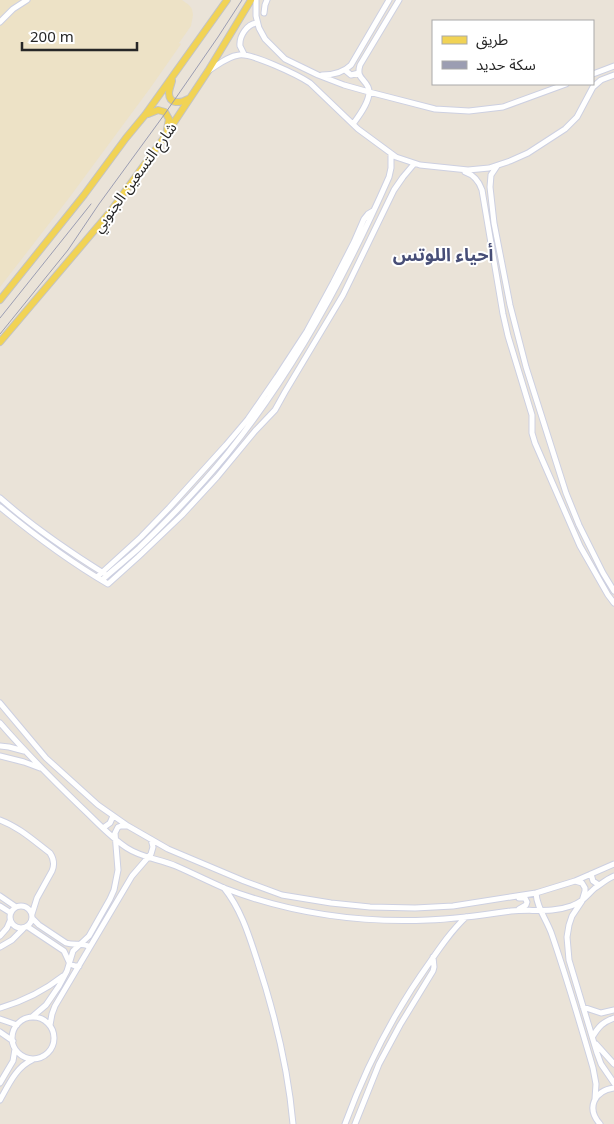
<svg xmlns="http://www.w3.org/2000/svg" width="614" height="1124" font-family="'Noto Sans','Noto Sans Arabic',sans-serif">
	<style>
		.education { fill: #ede2c6 }
		.lines { fill: none; stroke-linecap: round; stroke-linejoin: round }
		.minor-casing { stroke: #cdd0e1; stroke-width: 7 }
		.major-casing { stroke: #c3c3c3; stroke-width: 8 }
		.minor { stroke: #fff; stroke-width: 5 }
		.major { stroke: #f1d355; stroke-width: 6 }
		.rail { stroke: #9b9db2; stroke-width: 1 }
		.labels { text-anchor: middle; dominant-baseline: central; stroke-width: 4; stroke-linejoin: round; paint-order: stroke }
		.street-label { font-size: 15px; fill: #272727; stroke: #fff }
		.quarter-label { font-size: 18px; font-weight: bold; fill: #474e77; stroke: #fff }
	</style>
	<rect width="100%" height="100%" fill="#eae3d8"/>
	<!-- education -->
	<path class="education" d="M0 0H182L189 5 192 9 193 15 191 26 179 43 181 44 151 87 69 198 0 287Z"/>
	<g class="lines">
		<defs>
			<path id="minor" d="M256 0V16L259 28 265 39 285 59 318 75 344 85 369 92 435 109 469 111 503 107 566 84
				M264 13 265 5 267 0
				M0 22 13 9 27 0
				M244 54C243 52 241 48 240 46 239 36 247 24 257 23
				M345 70 351 75 359 73
				M208 71C218 65 228 56 239 55 252 53 298 75 310 83L358 129 396 157 420 165 468 170 489 168 510 161 528 153 565 129 577 117 593 87 601 80 614 75
				M593 74 614 66
				M322 75C332 75 343 73 351 65L389 0
				M353 124C359 116 373 98 368 87 364 78 356 78 360 65L399 0
				M497 166 491 175 490 187 494 223 510 305 526 367 566 493 579 525 603 573 614 591
				M465 172C474 175 479 181 482 190L503 314 508 336 532 415V433L535 443 580 546 608 595 614 603
				M0 498C33 527 68 551 105 574
				M0 507C34 535 70 562 108 584L138 557 182 515 217 477 255 431 275 410 285 392 343 295 394 190 403 177 414 164
				M97 577 141 537 169 508 226 445 248 419 277 377 307 331 333 283 354 242 364 219 368 214 373 211
				M102 580C114 569 127 559 139 548 170 518 200 487 227 454 295 370 346 275 389 177L391 168V154
				M0 703 46 758 98 805 128 826 168 849 244 881 282 895 331 903 370 907 415 908 453 906 536 893 575 881 614 864
				M0 723C26 753 53 780 81 807 96 821 110 837 127 848 142 858 160 859 176 866 192 873 208 881 224 888 289 913 359 923 428 920 456 919 484 915 511 911 531 909 552 913 571 906 583 902 586 896 595 888 601 884 607 879 614 876
				M0 746 9 747 24 751
				M0 756 24 762 40 768
				M0 820C19 827 34 841 50 853 54 859 55 864 52 871L37 898 32 914
				M103 828 110 823 113 816
				M591 874 593 881 599 885
				M575 881 582 883 585 888V891L582 901 572 916 569 925 567 937 569 960 597 1053 601 1064 614 1083
				M224 888C240 908 248 932 256 957 274 1011 288 1067 293 1124
				M536 893C537 909 547 920 552 935 567 979 580 1023 593 1068L596 1084 595 1099
				M0 896 16 907
				M10 917a11 11 0 1 1 22 0a11 11 0 1 1-22 0Z
				M0 906 11 913
				M519 909 526 905 527 902 525 898H519
				M33 919 39 925 66 943C75 946 82 942 90 947
				M28 927 64 951 70 964 75 966H79
				M0 936 7 928 10 921
				M0 947 12 940 23 929
				M583 1007 601 1013 614 1010
				M0 1008C24 1001 44 991 63 976
				M32 1017 46 1005 59 986 67 971 73 951 89 936 110 899 114 890 118 870 115 833 118 827 121 826H127
				M12 1038a21 21 0 1 1 42 0a21 21 0 1 1-42 0Z
				M0 1019 17 1025
				M50 1025 52 1014 55 1006 132 876 151 854 153 847 151 839
				M0 1032 13 1041
				M593 1036C599 1026 603 1022 614 1018
				M596 1044 614 1064
				M0 1083 13 1061 15 1049
				M0 1100C8 1086 16 1067 32 1060
				M345 1124C366 1067 394 1012 430 962 441 946 452 930 466 917
				M355 1124 379 1064 400 1025 433 971 434 967 433 957
				M600 1124C586 1108 594 1091 614 1088"/>
			<path id="major" d="M172 81C171 85 169 90 169 93 169 105 181 103 188 99
				M148 114 158 110 165 112 169 119 167 129
				M0 300 84 195 126 138 145 115 227 0
				M0 342 110 212 163 139 208 71 251 0"/>
		</defs>
		<!-- minor casing -->
		<use href="#minor" class="minor-casing"/>
		<!-- major casing -->
		<use href="#major" class="major-casing"/>
		<!-- minor -->
		<use href="#minor" class="minor"/>
		<!-- major -->
		<use href="#major" class="major"/>
		<!-- rail -->
		<path class="rail" d="M0 318 91 204
			M0 334 68 250 99 204 164 115 218 37 242 0"/>
	</g>
	<g class="labels">
		<!-- street labels -->
		<g class="street-label">
			<text transform="translate(134 177) rotate(-54)">شارع التسعين الجنوبي</text>
		</g>
		<!-- quarter labels -->
		<g class="quarter-label">
			<text x="443" y="254">أحياء اللوتس</text>
		</g>
	</g>
	<!-- legend -->
	<rect x="432" y="20" width="162" height="65" fill="#ffffff" stroke="#a9a9a9"/>
	<rect x="442" y="36" width="25" height="8" fill="#f1d355" stroke="#a9a9a9"/>
	<text x="476" y="45" font-size="15" fill="#272727">طريق</text>
	<rect x="442" y="61" width="25" height="8" fill="#9b9db2" stroke="#a9a9a9"/>
	<text x="476" y="70" font-size="15" fill="#272727">سكة حديد</text>
	<!-- scale -->
	<path d="M22 42v8h115v-8" fill="none" stroke="#272727" stroke-width="2.5"/>
	<text x="30" y="42" font-size="15" fill="#272727" stroke="#ffffff" stroke-width="4" paint-order="stroke">200 m</text>
</svg>
